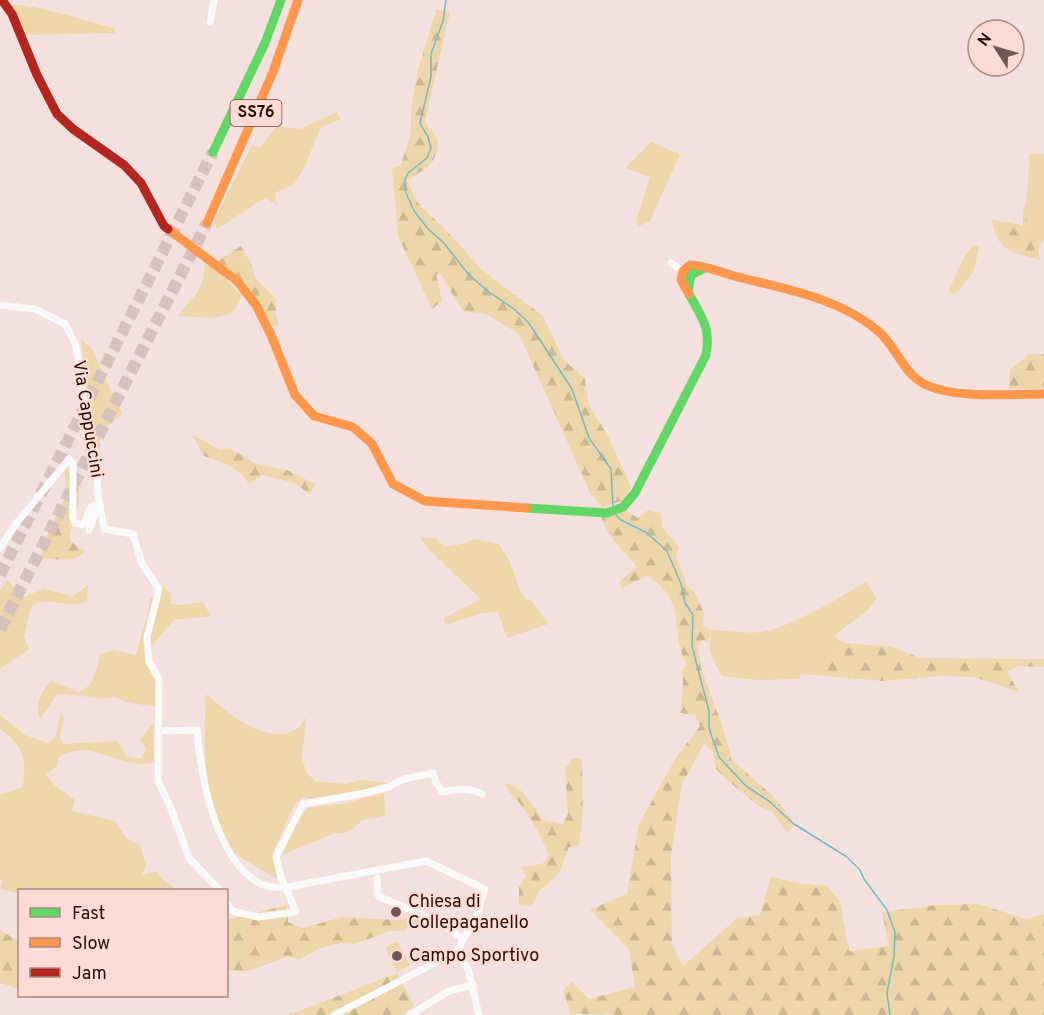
<svg xmlns="http://www.w3.org/2000/svg" width="1044" height="1015" font-family="Overpass,sans-serif">
	<style>
		.grass { fill: #edd7aa }
		.forest { fill: url(#forest-firs) }
		.lines { fill: none; stroke-linecap: round; stroke-linejoin: round }
		.stream { stroke: #77b8c4; stroke-width: 1.5 }
		.highway-tunnel { stroke: #d6c1bd; stroke-width: 12; stroke-dasharray: 12 6; stroke-linecap: butt }
		.street { stroke: #fdfafa; stroke-width: 7 }
		.fast { stroke: #63d668; stroke-width: 9 }
		.slow { stroke: #ff974d; stroke-width: 9 }
		.jam { stroke: #b3261e; stroke-width: 9 }
		.poi-dot { fill: #715753; stroke: #fedbd3; stroke-width: 2 }
		.labels { text-anchor: middle; dominant-baseline: central; stroke-width: 4.5; stroke-linejoin: round; paint-order: stroke }
		.shield { fill: #fedbd3; stroke: #6a4b45; stroke-width: 1.5 }
		.shield-label { font-size: 16px; font-weight: bold; fill: #2b0d08 }
		.street-label { font-size: 18px; fill: #2b0d08; stroke: #fedbd3 }
		.poi-label { font-size: 18px; fill: #2b0d08; stroke: #fedbd3; text-anchor: start }
	</style>
	<defs>
		<pattern id="forest-firs" width="22" height="20" patternUnits="userSpaceOnUse" patternTransform="scale(1.5)"><rect width="22" height="20" fill="#edd7aa"/><path d="M5 1l3.5 6h-7zM16 11l3.5 6h-7z" fill="#cbb791"/></pattern>
	</defs>
	<rect width="100%" height="100%" fill="#f4e1dd"/>
	<!-- grass -->
	<path class="grass" d="M9 5C29 2 90 22 113 28L116 33 23 35Z
		M337 112 341 119 321 127 303 170 294 184 275 193 277 205 265 198 217 229 214 221 252 145 260 148 274 129 280 126 300 129Z
		M651 142 680 154 650 221 639 226 636 221 650 177 625 168Z
		M1030 153 1044 154V240L1040 244 1023 212 1027 196Z
		M974 245 979 247 974 270 958 292 952 294 949 290 965 255Z
		M204 261 216 269 241 295C235 327 201 316 177 316 194 296 206 288 204 261Z
		M81 339 92 349 122 414 100 433V446L82 426 88 405Z
		M420 537 435 538 445 547 462 544 474 539 499 544 509 560 521 592 527 600H531L548 624 507 638 498 612 482 613 445 625 444 618 481 599 429 550Z
		M7 580 24 597 43 589 73 596 88 585 87 601C64 612 52 593 31 607L24 636 29 649 0 669V591Z
		M866 582 877 598 869 609 835 635 838 640 846 643 820 665 801 674 799 679 758 680 722 676C713 660 706 649 712 630 727 630 744 634 759 632 787 630 840 597 866 582Z
		M162 586 170 593 171 603 179 605 203 602 211 616 174 620 148 650 159 687V707L129 703 115 697 103 699 67 694 57 695 40 719C35 703 40 693 51 681L79 692C93 688 98 667 100 654L113 650 136 655 148 612 150 599Z
		M206 694C226 712 270 749 298 728 301 726 304 720 306 717L302 759 307 773 315 781 346 784 361 780 390 783 363 791 311 800 303 797 295 804 273 853 277 879 235 854C203 819 203 740 206 694Z
		M61 712 64 719 60 738 64 744 118 741 126 756 141 759 146 749 140 740 153 723 154 762C127 771 99 744 71 752 67 753 62 756 58 758L57 766 46 774 54 785 75 800 72 811 115 821 127 839 140 845 146 866 141 876 157 871 162 879 177 890H20L19 894 0 889 2 881 0 878V795L23 787C26 756 25 748 0 729V715L25 735 47 743 55 738Z
		M384 793 385 816 362 820 353 829 345 833H335L282 855 298 822 307 808 346 803Z
		M397 941 410 965 397 972 385 947Z"/>
	<!-- forest -->
	<path class="forest" d="M436 10 450 12 425 121 438 140C436 168 427 166 407 181L418 203 446 230 482 270 543 316 563 359 585 379 589 406 608 436 631 487 625 500 603 507 591 495 519 334 486 314 463 311 441 275 436 274 442 301 432 309 398 236 392 169 401 165 411 133V109L418 70Z
		M1023 212 1040 244 1038 250 1040 260C1010 251 998 253 992 220L1023 225Z
		M241 246 250 261 256 279 276 299V315L279 323 272 327C261 301 239 279 218 261Z
		M1029 354H1044V389H1009L1010 370Z
		M191 434 220 450 230 448 256 464 287 470 315 484 310 495 295 483 262 475 249 484C238 466 222 463 204 456Z
		M71 466 80 476 78 506 70 533 71 542 85 551C76 565 55 558 40 558L50 529 67 493 64 472Z
		M648 510 661 513 663 529 679 547 676 558 688 587 694 591 704 613 703 626 712 630 708 641 702 640 698 647 701 668 722 725 732 760 772 795 785 810 795 824 787 832 772 812 757 805 726 779 716 769 713 752 704 744 682 784 671 855 672 944 683 966 737 918 760 915 771 877 804 884 826 885 840 901 849 951 889 946 882 912 937 905 978 904 1027 919 1044 914V1015H616L609 1013C601 1015 587 1015 580 1013L571 1015 563 990 572 982 589 999 635 987 629 949 590 910 627 894 639 824 677 756 700 726 695 715 680 713 683 685 682 669 687 665C669 632 688 599 647 576L622 588 619 582 637 567C625 551 606 537 601 516H608L626 511 638 518Z
		M846 643 892 647 921 658 1044 659V667L1018 666 1007 672 1019 692 974 677 940 676 884 681 801 674 820 665Z
		M574 758 582 759 583 811 579 845 569 847 559 874 538 892 534 903 528 906 519 905V887L526 876 521 867 542 864 549 856C542 838 533 821 521 805 515 797 508 792 504 783 524 786 532 805 543 820L563 824 568 814 565 769Z
		M287 905 288 922 303 928 342 917 395 920 424 917 405 931H389L355 944 341 943 320 948 300 959 287 957 248 971 227 970V920Z
		M0 930 13 938 19 940V989L0 983Z
		M397 973 414 1006 402 1015H289Z"/>
	<g class="lines">
		<!-- stream -->
		<path class="stream" d="M446 0 443 21 431 54V77L420 123 428 137 431 148 427 158 408 173 405 180 406 193 414 211 429 230 443 242 469 275 489 292 514 309 528 322 538 337 572 389 589 438 611 469 613 508
			M616 515 621 520 647 533 667 551 681 584 685 603 693 615 692 646 709 711V728L719 757 746 786 769 801 794 824 847 857 860 870 864 879 887 910 895 932 894 956 887 993 890 1015"/>
		<!-- highway-tunnel -->
		<path class="highway-tunnel" d="M0 575 213 152
			M0 629 207 223"/>
		<!-- street -->
		<path class="street" d="M210 22 214 0
			M671 263 687 274
			M0 305 35 309 65 324 76 346 86 416 96 455 98 494 104 529 133 534 142 564 159 589 147 637 149 662 159 679 158 781 172 811 189 858 220 890
			M0 548 15 525 69 459 73 464V519L75 523 82 525 85 522 90 508 94 506 95 515 89 530
			M159 731 197 730C201 777 215 858 259 883 265 887 275 887 282 888L426 861 485 889 476 918 456 952 334 1015
			M377 878 378 895 380 897 438 921 463 939
			M226 902 232 911 258 917 296 912 281 877 276 856 303 804 365 793 389 787 404 779 433 773 436 782 442 792C455 789 470 787 482 794
			M456 952 468 969 479 1015
			M410 1015 449 991 473 985"/>
		<!-- fast -->
		<path class="fast" d="M213 152 265 43 281 0
			M688 291 691 275 705 268
			M527 508 607 513 623 507 635 493 706 355C711 327 702 318 689 294"/>
		<!-- slow -->
		<path class="slow" d="M207 223 273 72 298 0
			M168 229 237 281 256 305 271 335 295 395 314 416 353 427 372 444 393 484 425 501 527 508
			M689 294 681 280 683 271 690 265C704 265 720 272 734 276 783 289 838 297 878 331 897 347 903 374 926 385 958 399 1009 394 1044 394"/>
		<!-- jam -->
		<path class="jam" d="M2 0 12 14 37 75 57 114 73 129 124 165 141 183 164 226 168 229"/>
	</g>
	<!-- markers -->
	<g class="poi-dot">
		<circle cx="396" cy="912" r="6"/>
		<circle cx="397" cy="956" r="6"/>
	</g>
	<g class="labels">
		<!-- shield labels -->
		<rect class="shield" x="230.5" y="100" width="51" height="26" rx="4.5"/>
		<g class="shield-label">
			<text x="256" y="113">SS76</text>
		</g>
		<!-- street labels -->
		<g class="street-label">
			<text transform="translate(87 419) rotate(81)">Via Cappuccini</text>
		</g>
		<!-- poi labels -->
		<g class="poi-label">
			<text x="408" y="902">Chiesa di<tspan x="408" dy="21">Collepaganello</tspan></text>
			<text x="409" y="956">Campo Sportivo</text>
		</g>
	</g>
	<!-- legend -->
	<rect x="18" y="889" width="210" height="108" fill="#fedbd3" stroke="#aa8982" stroke-width="1.5"/>
	<rect x="30" y="908" width="30" height="9" fill="#63d668" stroke="#aa8982" stroke-width="1.5"/>
	<text x="72" y="919" font-size="18" fill="#2b0d08">Fast</text>
	<rect x="30" y="938" width="30" height="9" fill="#ff974d" stroke="#aa8982" stroke-width="1.5"/>
	<text x="72" y="949" font-size="18" fill="#2b0d08">Slow</text>
	<rect x="30" y="968" width="30" height="9" fill="#b3261e" stroke="#aa8982" stroke-width="1.5"/>
	<text x="72" y="979" font-size="18" fill="#2b0d08">Jam</text>
	<!-- north arrow -->
	<g transform="translate(996 48) rotate(307)"><circle r="28" fill="#fedbd3" stroke="#aa8982" stroke-width="1.5"/>
	<path d="M0-4.5L10 22L0 15L-10 22Z" fill="#715753"/>
	<text y="-9" font-size="16" font-weight="bold" text-anchor="middle" fill="#2b0d08">N</text>
	</g>
</svg>
